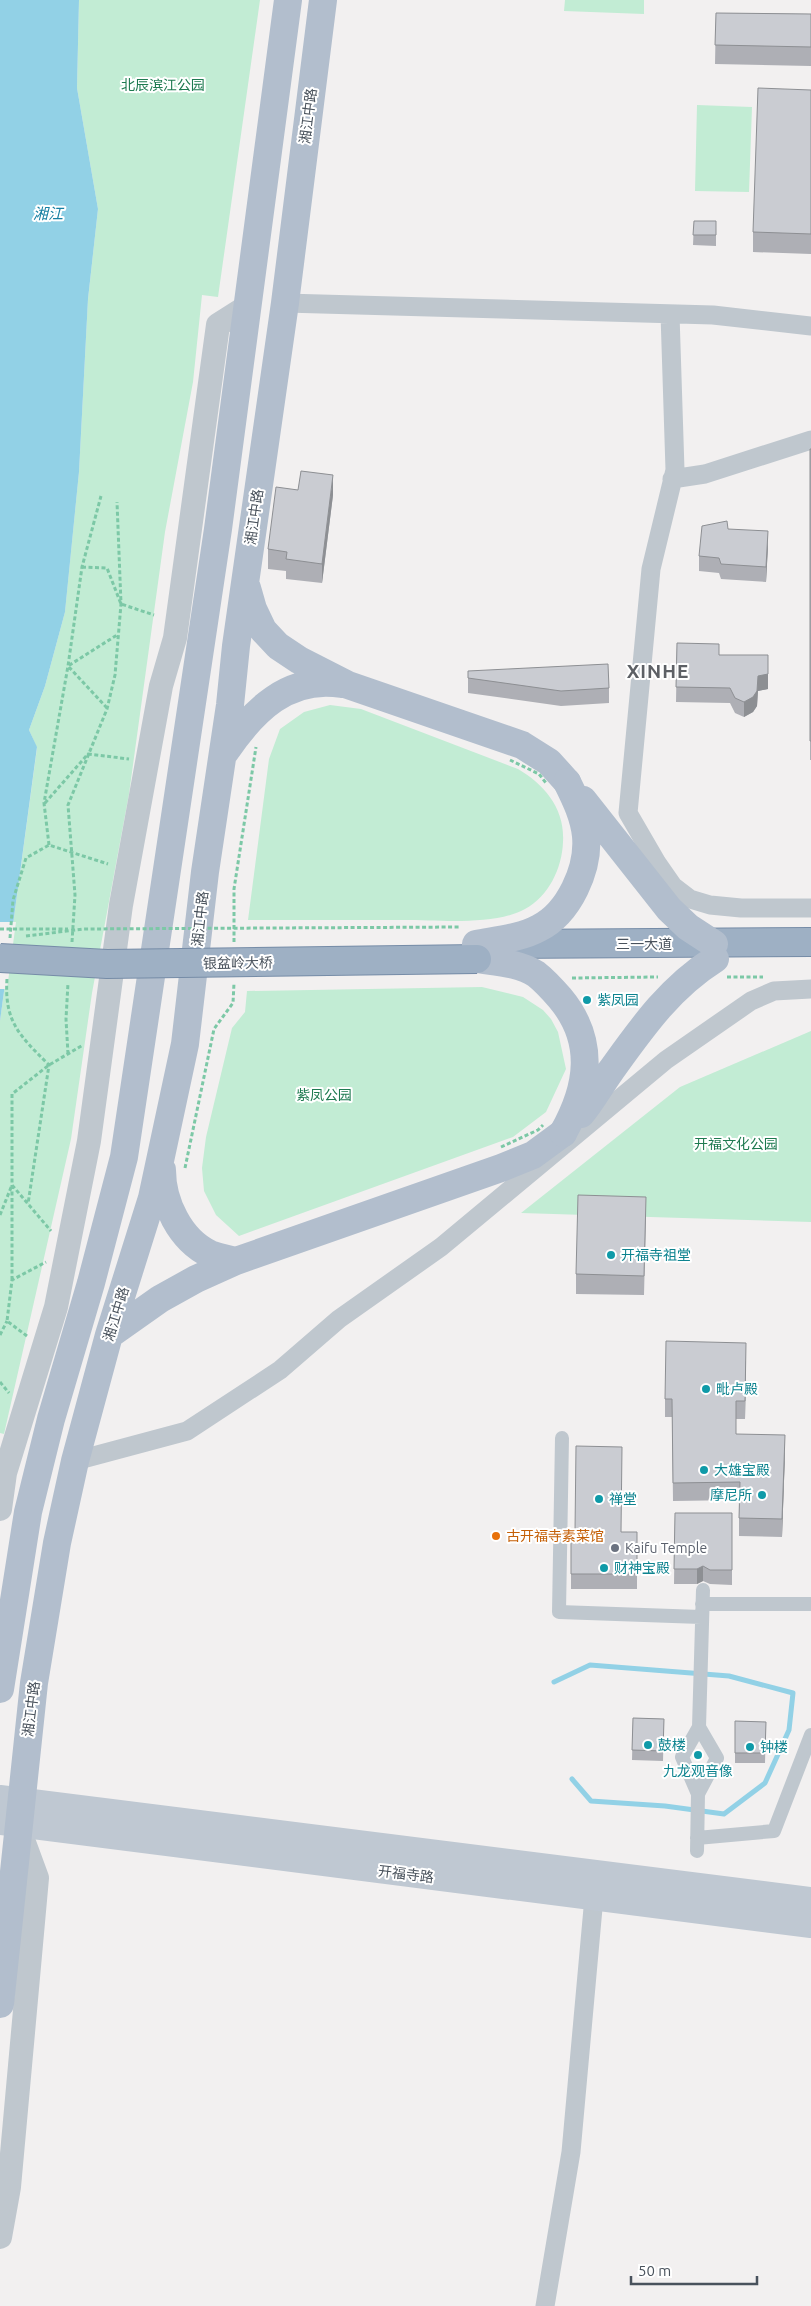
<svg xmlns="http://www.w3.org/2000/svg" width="811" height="2306" font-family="Ubuntu,'Noto Sans SC',sans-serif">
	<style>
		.green { fill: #c2ecd4 }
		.water { fill: #92d1e6 }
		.pier { fill: #f2f0f0 }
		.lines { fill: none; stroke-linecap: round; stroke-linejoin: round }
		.stream { stroke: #92d1e6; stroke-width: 5 }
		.trunk-casing { stroke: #768ca7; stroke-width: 30 }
		.path { stroke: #7cc8a6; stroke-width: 3; stroke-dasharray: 4 2.5; stroke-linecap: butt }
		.pedestrian { stroke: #bfc7ce; stroke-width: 14 }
		.minor { stroke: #bfc7ce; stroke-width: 19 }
		.tertiary { stroke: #bfc7ce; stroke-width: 24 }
		.secondary { stroke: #bfc8d2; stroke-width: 26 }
		.primary { stroke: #b2becd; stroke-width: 28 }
		.trunk { stroke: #9eb0c4; stroke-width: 28 }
		.trunk-bridge-casing { stroke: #768ca7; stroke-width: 30; stroke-linecap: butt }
		.path-bridge { stroke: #7cc8a6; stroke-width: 3; stroke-dasharray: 4 2.5; stroke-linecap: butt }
		.primary-bridge { stroke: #b2becd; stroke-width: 28 }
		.trunk-bridge { stroke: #9eb0c4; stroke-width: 28 }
		.wall { fill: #aeafb5 }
		.shaded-wall { fill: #8d8f93 }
		.building { fill: #caccd2; stroke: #8d8f93 }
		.culture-dot { fill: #0f9aa8; stroke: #fff; stroke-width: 2 }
		.food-dot { fill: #e8710a; stroke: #fff; stroke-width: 2 }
		.worship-dot { fill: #6b7280; stroke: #fff; stroke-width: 2 }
		.labels { text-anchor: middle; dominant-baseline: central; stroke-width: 4; stroke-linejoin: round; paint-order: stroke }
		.park-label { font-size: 14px; fill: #1e7a50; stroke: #fff }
		.street-label { font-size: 14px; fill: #49525c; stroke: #fff }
		.culture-label { font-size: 14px; fill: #0d838f; stroke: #fff; text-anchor: start }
		.food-label { font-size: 14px; fill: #c56008; stroke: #fff; text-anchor: start }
		.worship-label { font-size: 14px; fill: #5b616d; stroke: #fff; text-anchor: start }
		.water-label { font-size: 15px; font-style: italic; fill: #167fa2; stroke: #fff }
		.district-label { font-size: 19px; font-weight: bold; letter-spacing: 1px; fill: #5d6065; stroke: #fff }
	</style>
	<rect width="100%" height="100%" fill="#f2f0f0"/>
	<!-- green -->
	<path class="green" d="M79 0H260L218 297 202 295 193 382 165 532 129 794 92 993 71 1139 4 1434 0 1433V1021L37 748 29 730 45 686 65 612 79 472 88 299 98 209 77 88Z
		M565 0H644V14L564 11Z
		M697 105 752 107 749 192 695 191Z
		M330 705 361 709 518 769C545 785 565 809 563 842 562 868 549 896 525 909 494 926 439 920 404 920 352 920 300 920 248 920L269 759 280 729 304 712Z
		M482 987 523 997 543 1010 551 1019 558 1032 566 1069 546 1112 513 1137 239 1236 216 1215 204 1191 202 1168 206 1137 232 1028 245 1012 247 991Z
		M811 1031V1222L521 1213 680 1087Z"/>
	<!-- water -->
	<path class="water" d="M0 0H79L77 88 98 209 88 299 79 472 65 612 45 686 29 730 37 747 0 1021Z"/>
	<!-- pier -->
	<path class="pier" d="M0 922H16L7 989H0Z"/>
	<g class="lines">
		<!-- stream -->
		<path class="stream" d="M554 1682 590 1665 729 1676 793 1693 789 1730 765 1783 724 1814 665 1806 591 1801 572 1779"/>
		<defs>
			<path id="trunk" d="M500 944 811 942"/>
		</defs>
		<!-- trunk casing -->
		<use href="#trunk" class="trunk-casing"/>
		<!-- path -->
		<path class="path" d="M82 567 107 568 121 604 154 615
			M107 708 68 666 117 635
			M45 803 88 754 129 759
			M49 845 44 803 68 666 82 567 101 496
			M10 938 13 900 26 858 49 845 108 864
			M72 942 75 895 68 805 107 709 115 675 121 604 117 502
			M234 942V889L256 747
			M727 977H763
			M572 978 658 977
			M7 979C4 1022 20 1036 49 1065L28 1204
			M68 1054 66 1019 68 983
			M185 1168 214 1029 233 1003 234 983
			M0 1215 12 1185 51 1231
			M12 1280V1094L49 1065 83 1045
			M0 1335 7 1321
			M27 1336 7 1321 12 1280 46 1262
			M0 1382 9 1393"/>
		<!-- pedestrian -->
		<path class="pedestrian" d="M562 1438 559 1612 701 1617
			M702 1604H811
			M698 1794 682 1757 699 1727 703 1590
			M697 1838 774 1831 811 1735
			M697 1851 698 1794 717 1758 699 1727"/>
		<!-- minor -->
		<path class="minor" d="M285 303 713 315 811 326
			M670 314 675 470 651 569 628 813 657 863 673 886 690 899 710 905 741 908H811
			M672 479 705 474 811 440
			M75 1461 187 1431 280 1370 339 1319 441 1247 666 1060 751 1001 774 991 811 989
			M545 2306 571 2152 595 1886"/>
		<!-- tertiary -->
		<path class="tertiary" d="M0 1509 5 1473 56 1307 89 1141 121 905 161 686 175 638 218 325 248 306
			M0 2237 9 2187 37 1878 19 1829"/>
		<!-- secondary -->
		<path class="secondary" d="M0 1798 811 1900
			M0 1822 811 1925"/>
		<!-- primary -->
		<path class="primary" d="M247 588 253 609 263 630 278 646 299 660 348 685 522 745 549 762 567 782
			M225 752C253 711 288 675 342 684
			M162 1170C162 1202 180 1240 210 1254 218 1257 228 1259 236 1261
			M109 1335 160 1299 196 1279 236 1261 501 1168 533 1155 563 1133
			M0 1689 28 1512 51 1419 91 1283 124 1157 218 529 288 0
			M0 2004 34 1683 57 1543 75 1461 109 1335 152 1198 185 1044 205 872 230 705 236 646 285 303 323 0"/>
		<!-- trunk -->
		<use href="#trunk" class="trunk"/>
		<defs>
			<path id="trunk-bridge" d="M0 958 107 964 477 959"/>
		</defs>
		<!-- trunk-bridge casing -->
		<use href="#trunk-bridge" class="trunk-bridge-casing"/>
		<!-- path-bridge -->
		<path class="path-bridge" d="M510 760 539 774 546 783
			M0 929H68
			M26 936 84 929 461 927
			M501 1147 538 1130 543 1125"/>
		<!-- primary-bridge -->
		<path class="primary-bridge" d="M583 800 669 909 688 927 714 944
			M476 944C497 940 521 938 539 928 569 913 589 869 586 836 584 817 576 800 567 782
			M477 959C496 962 519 963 536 974 545 981 553 990 560 998 596 1041 589 1087 563 1133
			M581 1114C592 1101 600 1086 610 1072 641 1029 669 988 715 959"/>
		<!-- trunk-bridge -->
		<use href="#trunk-bridge" class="trunk-bridge"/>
	</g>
	<!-- wall -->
	<path class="wall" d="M716 13 811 14V66L715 64Z
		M811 90V254L753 252V232Z
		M694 221H716V246L693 245Z
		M810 449H811V760H810Z
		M333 495 322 583 286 579V571L268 569V549Z
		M728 529 768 546 766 582 721 579 719 573 699 571V556Z
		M677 643 719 655 768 689 758 691 757 706 753 712 744 717 735 713 730 703 676 702Z
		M468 671 609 688V703L561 706 468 693Z
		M646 1216 644 1295 576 1294V1274Z
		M746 1361 745 1419H736V1434L785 1453 782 1537 739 1536V1500L673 1501 672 1417H665V1399Z
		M675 1513H732V1585L710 1584 703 1581 697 1584H674Z
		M571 1532H637V1589H571Z
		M633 1718 664 1719 663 1761 632 1760Z
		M735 1721 766 1722 765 1763H735Z"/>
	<!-- shaded-wall -->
	<path class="shaded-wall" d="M333 475V495L322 583V564Z
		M768 531V546L766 582V567Z
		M768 655V689L758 691 757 706 753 712 744 717V702Z
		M746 1343V1361L745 1419V1401Z
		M785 1435V1453L782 1537V1519Z
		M703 1566V1581L697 1584V1569Z"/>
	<!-- building -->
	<path class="building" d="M716 13 811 14V47L715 45Z
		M758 88 811 90V234L753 232Z
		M694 221H716V235H693Z
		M810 449H811V741H810Z
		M301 471 333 475 322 564 286 559 287 552 268 549 276 487 298 490Z
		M727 521 728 529 768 531 766 567 721 564 719 558 699 556 702 526Z
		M677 643 719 644V655H768V674L758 676 757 691 753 697 744 702 735 698 730 688 676 687Z
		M608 664 609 688 561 691 468 678V671Z
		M578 1195 646 1197 644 1276 576 1274Z
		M666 1341 746 1343 745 1401H736V1434L785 1435 782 1519 739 1518 740 1482 673 1483 672 1399H665Z
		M576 1446 622 1447 621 1532H637V1574H571V1532H575Z
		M675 1513H732V1570H710L703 1566 697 1569H674Z
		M633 1718 664 1719 663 1751 632 1750Z
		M735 1721 766 1722 765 1753H735Z"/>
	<!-- markers -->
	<g class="culture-dot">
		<circle cx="587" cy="1000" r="5"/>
		<circle cx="611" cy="1255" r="5"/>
		<circle cx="706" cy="1389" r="5"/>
		<circle cx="704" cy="1470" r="5"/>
		<circle cx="762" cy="1495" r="5"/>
		<circle cx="599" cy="1499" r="5"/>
		<circle cx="604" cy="1568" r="5"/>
		<circle cx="648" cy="1745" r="5"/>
		<circle cx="750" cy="1747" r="5"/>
		<circle cx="698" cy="1755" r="5"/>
	</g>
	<circle class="food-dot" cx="496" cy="1536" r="5"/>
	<circle class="worship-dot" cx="615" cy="1548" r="5"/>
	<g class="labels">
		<!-- park labels -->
		<g class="park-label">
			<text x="163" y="85">北辰滨江公园</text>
			<text x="324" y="1095">紫凤公园</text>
			<text x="736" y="1144">开福文化公园</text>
		</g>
		<!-- street labels -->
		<g class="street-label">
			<text transform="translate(308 116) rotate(-83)">湘江中路</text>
			<text transform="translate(254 517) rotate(-82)">湘江中路</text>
			<text transform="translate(200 919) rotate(-84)">湘江中路</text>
			<text x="644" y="944">三一大道</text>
			<text transform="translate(238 963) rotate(-1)">银盆岭大桥</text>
			<text transform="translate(116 1314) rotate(-73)">湘江中路</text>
			<text transform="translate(31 1709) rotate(-83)">湘江中路</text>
			<text transform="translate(406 1874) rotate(7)">开福寺路</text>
		</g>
		<!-- culture labels -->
		<g class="culture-label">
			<text x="597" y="1000">紫凤园</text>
			<text x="621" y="1255">开福寺祖堂</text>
			<text x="716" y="1389">毗卢殿</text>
			<text x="714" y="1470">大雄宝殿</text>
			<text x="752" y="1495" text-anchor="end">摩尼所</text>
			<text x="609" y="1499">禅堂</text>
			<text x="614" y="1568">财神宝殿</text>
			<text x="658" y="1745">鼓楼</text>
			<text x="760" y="1747">钟楼</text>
			<text x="698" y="1771" text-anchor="middle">九龙观音像</text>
		</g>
		<!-- food labels -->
		<g class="food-label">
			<text x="506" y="1536">古开福寺素菜馆</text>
		</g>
		<!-- worship labels -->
		<g class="worship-label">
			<text x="625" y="1548">Kaifu Temple</text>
		</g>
		<!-- water labels -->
		<g class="water-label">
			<text x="48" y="213">湘江</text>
		</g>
		<!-- district labels -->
		<g class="district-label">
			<text x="658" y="671">XINHE</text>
		</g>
	</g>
	<!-- scale -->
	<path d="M631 2276v8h126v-8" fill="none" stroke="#49525c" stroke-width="2.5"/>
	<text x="638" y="2276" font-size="15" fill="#49525c" stroke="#ffffff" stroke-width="4" paint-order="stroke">50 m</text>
</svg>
